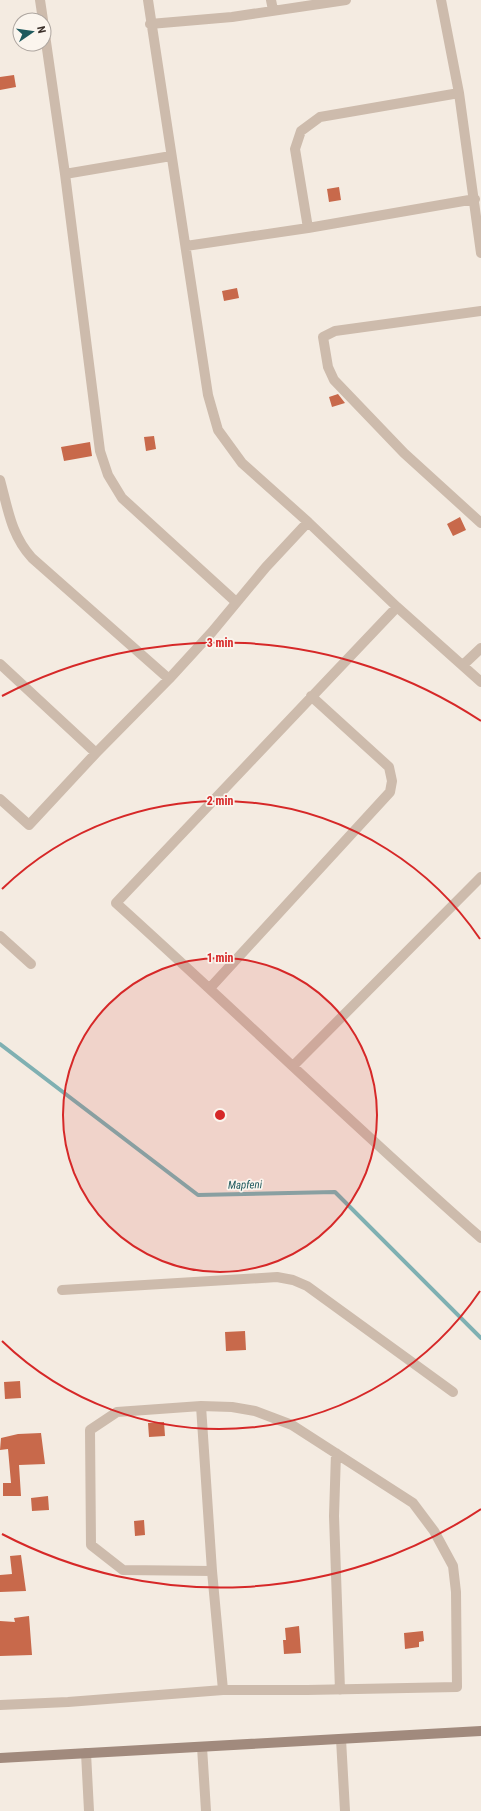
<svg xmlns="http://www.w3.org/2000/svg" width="481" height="1811" font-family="'Roboto Condensed',sans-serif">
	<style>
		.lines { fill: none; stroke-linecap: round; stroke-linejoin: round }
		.stream { stroke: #7fb0b2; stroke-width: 4 }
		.building { fill: #c8694b }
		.street { stroke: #cdbbac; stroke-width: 10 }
		.secondary { stroke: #a18a7d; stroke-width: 10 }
		.ring { fill: none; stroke: #d62828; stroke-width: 2 }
		.labels { text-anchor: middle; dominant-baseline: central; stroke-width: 3.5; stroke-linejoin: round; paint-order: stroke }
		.water-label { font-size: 11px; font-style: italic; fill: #1f5a5e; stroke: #fbf5ee }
		.centre { fill: #d62828; stroke: #fbf5ee; stroke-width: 2 }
		.ring-label { font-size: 12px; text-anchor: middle; font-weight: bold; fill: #d62828; stroke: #fbf5ee; stroke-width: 3.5; stroke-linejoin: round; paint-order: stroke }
	</style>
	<rect width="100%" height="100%" fill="#f4ebe1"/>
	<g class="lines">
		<!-- stream -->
		<path class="stream" d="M0 1044 198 1195 335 1192 481 1338"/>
	</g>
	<!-- building -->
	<path class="building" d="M14 75 16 87 0 90V77Z
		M339 187 341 200 329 202 327 189Z
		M237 288 239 298 224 301 222 291Z
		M338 394 345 403 332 407 329 397Z
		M154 436 156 449 146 451 144 437Z
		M90 442 92 456 64 461 61 447Z
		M460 517 466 530 453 536 447 524Z
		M245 1331 246 1350 226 1351 225 1332Z
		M20 1381 21 1398 5 1399 4 1382Z
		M164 1422 165 1436 149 1437 148 1423Z
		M41 1433 45 1464 19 1465 21 1496H3V1483H11L8 1449 0 1450 1 1438 18 1434Z
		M48 1496 49 1510 32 1511 31 1498Z
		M144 1520 145 1535 135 1536 134 1521Z
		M21 1555 26 1591 0 1592V1575L12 1574 10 1556Z
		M29 1616 32 1655 0 1656V1621L15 1622 14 1618Z
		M299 1626 301 1653 284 1654 283 1640H286L285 1628Z
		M423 1631 424 1641 419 1642V1647L405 1649 404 1633Z"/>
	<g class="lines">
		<!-- street -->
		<path class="street" d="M40 0 43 20
			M148 0 208 395 218 430 242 463 308 522 397 607 481 682
			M271 0 273 10
			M441 0 459 93 481 253
			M150 24 232 17 346 0
			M44 28 65 174 100 451 108 475 122 498 236 602
			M65 174 171 156
			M308 228 295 149 301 131 320 117 459 93
			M186 246 308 228 475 199
			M481 311 335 331 323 337 328 367 334 380 404 453 481 523
			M0 480C8 509 11 535 32 558L169 679
			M397 607 116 903C239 1014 357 1129 481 1238
			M0 664 96 753
			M463 665 481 648
			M0 799 29 825 96 753 169 679 212 632 266 567 308 522
			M0 936 31 964
			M210 988 390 792 392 781 389 767 311 696
			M294 1065 481 877
			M62 1290 277 1277 293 1280 307 1286 453 1392
			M201 1406 212 1571 223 1690
			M336 1453 334 1516 340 1690
			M0 1705 68 1702 223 1690H307L457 1687 456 1592 453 1566 434 1531 413 1503 292 1425 255 1411 232 1407 201 1406 117 1412 90 1430 91 1545 123 1570 212 1571
			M341 1739 345 1811
			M202 1747 206 1811
			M86 1753 89 1811"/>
		<!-- secondary -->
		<path class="secondary" d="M0 1758 481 1731"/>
	</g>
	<!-- distance rings -->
	<circle cx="220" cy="1115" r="157" fill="#d62828" fill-opacity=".12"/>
	<g class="ring">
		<circle cx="220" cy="1115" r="157"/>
		<path d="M480 1291A314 314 0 0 1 2 1341M2 889A314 314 0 0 1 480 939"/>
		<path d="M481 1509A472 472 0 0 1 2 1534M2 696A472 472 0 0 1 481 721"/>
	</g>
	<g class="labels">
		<!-- water labels -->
		<g class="water-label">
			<text transform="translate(245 1185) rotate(-1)">Mapfeni</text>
		</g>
	</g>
	<circle cx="220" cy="1115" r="6" class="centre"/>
	<g class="ring-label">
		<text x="220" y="647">3 min</text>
		<text x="220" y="805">2 min</text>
		<text x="220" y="962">1 min</text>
	</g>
	<!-- north arrow -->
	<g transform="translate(32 32) rotate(77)"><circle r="19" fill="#fbf5ee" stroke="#aea6a0"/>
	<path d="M0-3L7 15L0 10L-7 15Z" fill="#1f5a5e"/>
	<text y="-6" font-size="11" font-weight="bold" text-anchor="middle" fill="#3b302b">N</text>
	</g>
</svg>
